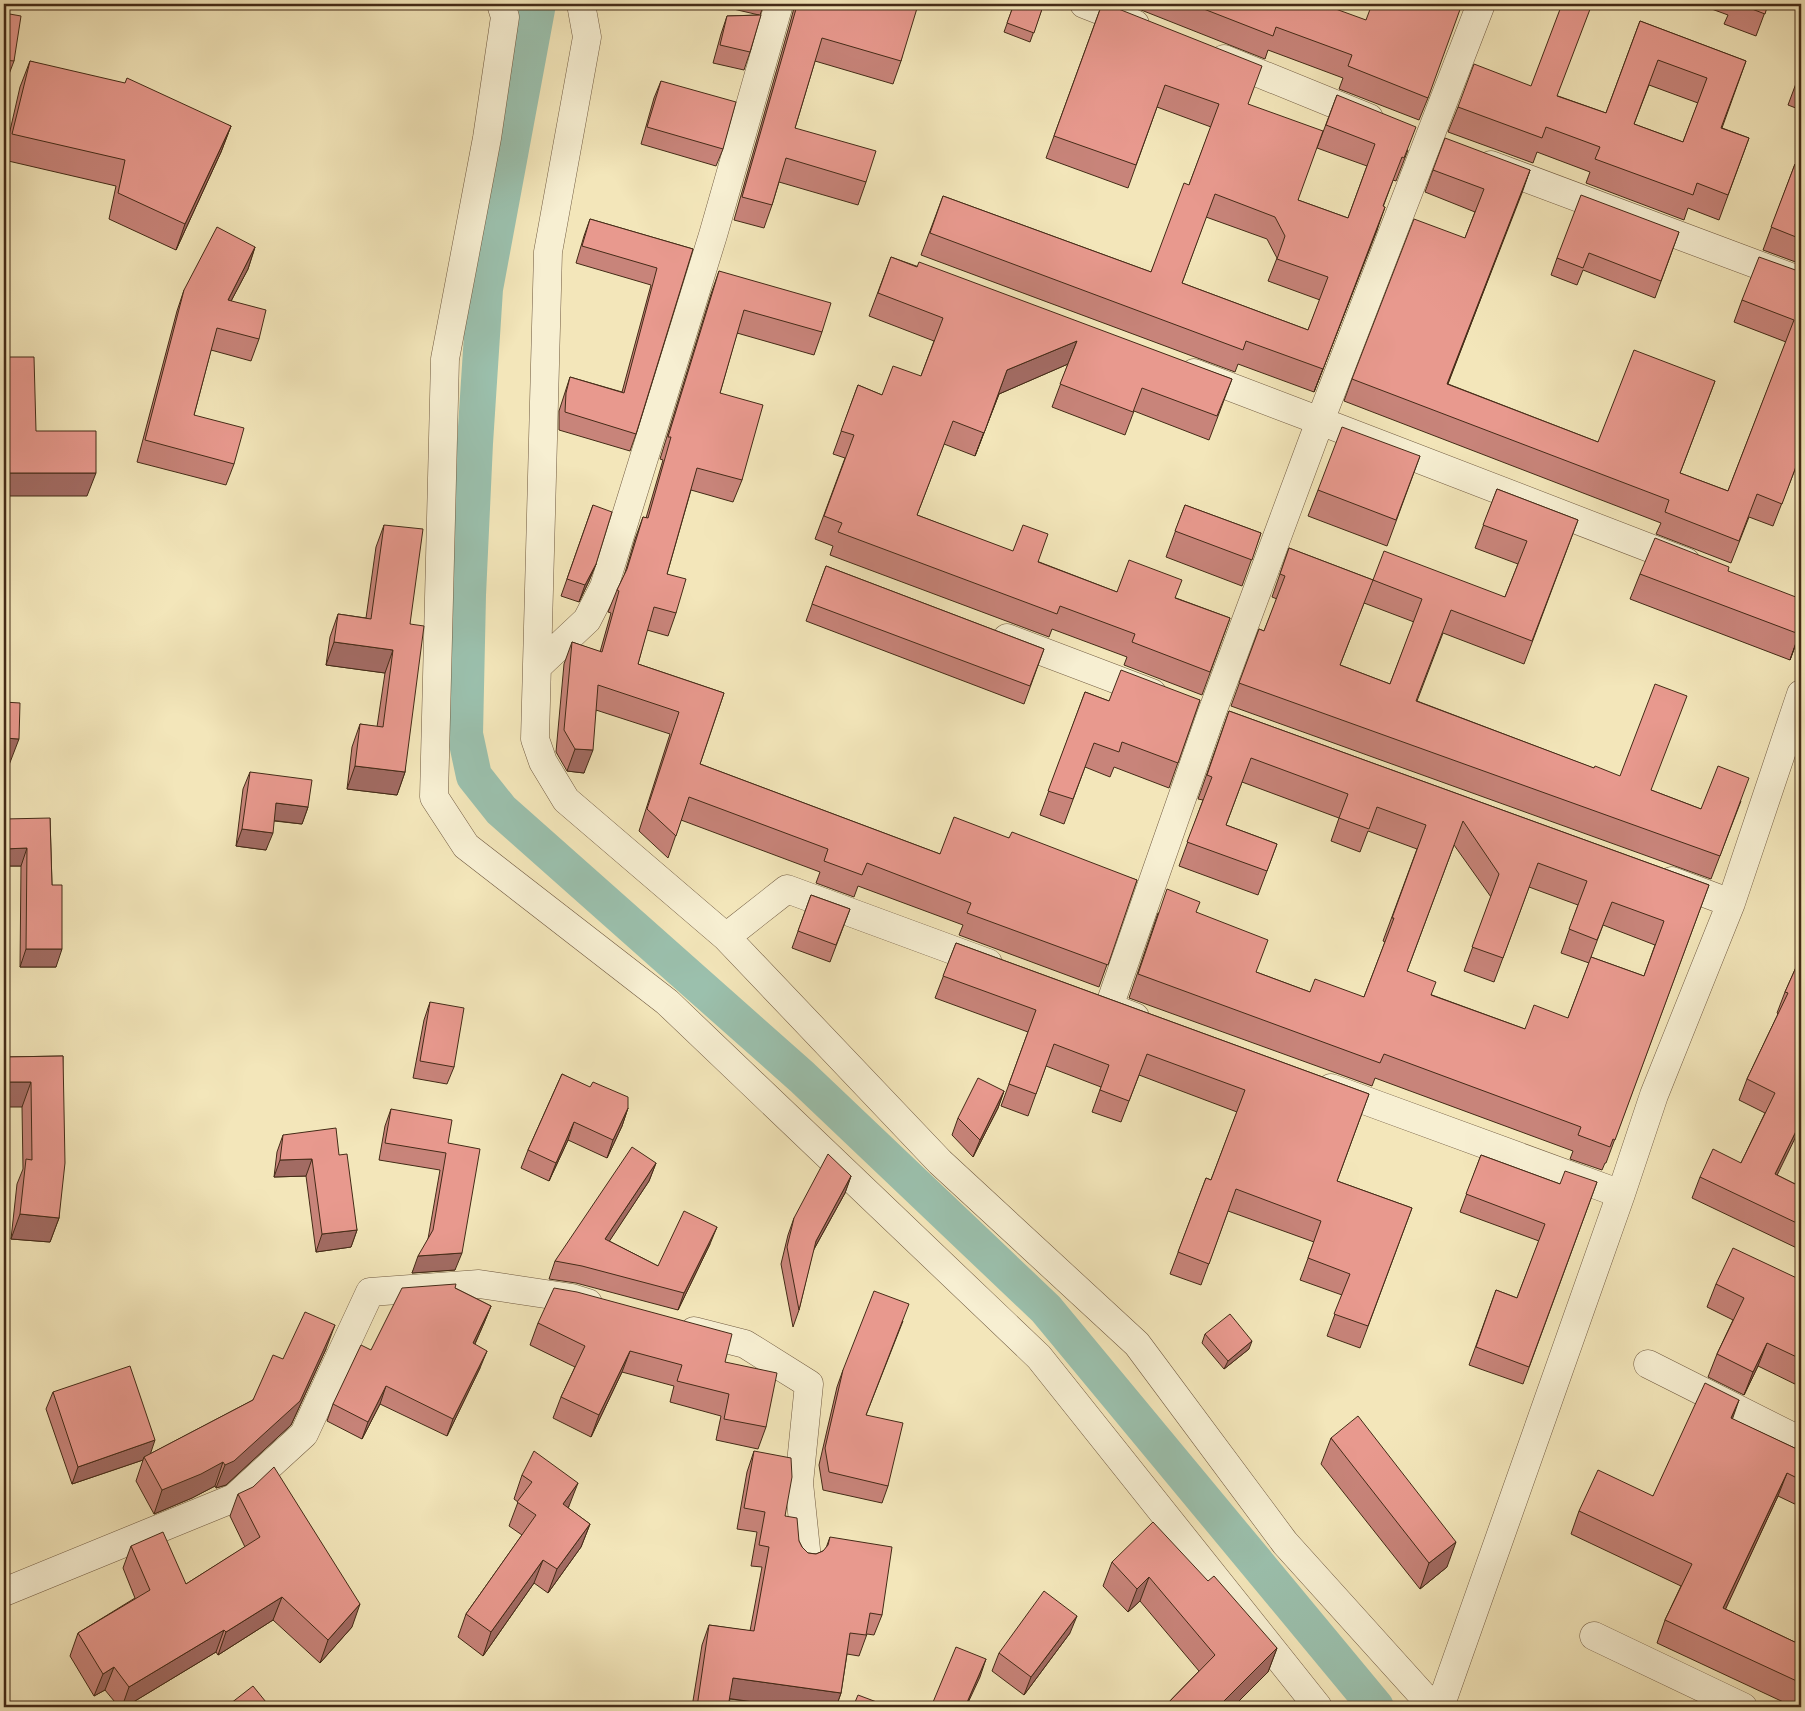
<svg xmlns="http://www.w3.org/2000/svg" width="1805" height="1711" font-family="'Libre Caslon Text',serif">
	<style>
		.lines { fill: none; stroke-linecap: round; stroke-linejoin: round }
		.canal { stroke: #9bc0ad; stroke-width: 36 }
		.street-casing { stroke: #705a40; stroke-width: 29 }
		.street { stroke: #f7efd2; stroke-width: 28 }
		.wall { fill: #c8847a; stroke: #442b17; fill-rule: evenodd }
		.shaded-wall { fill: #a26b63; stroke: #442b17 }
		.building { fill: #e8998e; stroke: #442b17; fill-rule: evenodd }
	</style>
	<rect width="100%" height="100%" fill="#f3e6ba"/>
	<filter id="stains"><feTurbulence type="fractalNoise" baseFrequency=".004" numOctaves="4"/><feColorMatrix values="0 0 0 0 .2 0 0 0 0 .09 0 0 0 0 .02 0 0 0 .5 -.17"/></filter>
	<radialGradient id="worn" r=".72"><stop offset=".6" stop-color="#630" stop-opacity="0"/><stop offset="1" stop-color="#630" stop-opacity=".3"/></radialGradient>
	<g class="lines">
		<!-- canal -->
		<path class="canal" d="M538 4 485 289 475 443 468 595 465 734 474 776 501 810 802 1077 1046 1309 1376 1707"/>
		<defs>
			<path id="street" d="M501 4 505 17 487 138 445 359 434 797 466 846 667 1002 1039 1357 1318 1707
				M581 4 587 37 548 252 535 739 543 762 566 800 726 937
				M1084 4 1135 24
				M1224 59 1369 118
				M1491 165 1801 281
				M1194 373 1320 421 1686 562
				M1007 638 1152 693
				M537 667 587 620 604 587 713 235 779 4
				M1672 881 1731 903
				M988 963 787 889 726 937 940 1162 1137 1344 1285 1543 1433 1707
				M1135 1017 1109 1007 1211 715 1320 421 1481 4
				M1331 1088 1621 1194
				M694 1331 745 1344 809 1384 799 1483 807 1559
				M1648 1364 1801 1441
				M4 1592 234 1498 304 1434 370 1292 479 1284 572 1298 588 1303
				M1594 1636 1743 1707
				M1440 1707 1621 1194 1654 1095 1731 903 1801 694"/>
		</defs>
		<!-- street casing -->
		<use href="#street" class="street-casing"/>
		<!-- street -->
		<use href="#street" class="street"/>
	</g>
	<!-- wall -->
	<path class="wall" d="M712 4H764L760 15 750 52 744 70 713 63 721 34 727 16 759 15Z
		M794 4H914L901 61 893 84 815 61 795 128 866 182 858 205 779 182 772 205 764 228 734 220 790 23 794 8Z
		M1014 4 1043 6 1030 42 1004 32Z
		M1102 4 1248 104 1298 200 1348 218 1367 166 1317 148 1337 95 1408 150 1396 181 1393 180 1383 207 1377 230 1314 392 1238 364 1235 372 921 255 943 196 1151 272 1189 185 1211 127 1157 107 1128 188 1046 158ZM1206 217 1267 239 1277 258 1268 281 1320 300 1308 330 1182 283Z
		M1126 4H1322L1428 98 1419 120 1339 89 1343 78 1268 50 1265 59Z
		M1698 4H1768L1756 36 1724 24 1728 15Z
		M4 13 14 61 6 82H4Z
		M1640 21 1746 61 1722 128 1749 138 1719 220 1688 208 1684 220 1586 183 1590 172 1537 152 1533 163 1448 132 1458 107 1558 96 1606 113ZM1649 85 1698 103 1683 142 1634 124Z
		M30 61 231 126 221 152 176 250 109 219 116 186 4 160V157L20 87Z
		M1801 70V110L1788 105Z
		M661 81 723 149 716 166 641 144 654 98Z
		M1795 164 1801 167V264L1763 250Z
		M1433 170H1530L1448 384 1598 442 1715 381 1680 473 1728 491 1786 342 1734 322 1742 300 1801 272V454L1773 526 1749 517 1731 563 1656 534 1661 523 1344 401 1352 379 1465 238 1475 212 1425 192Z
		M590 219 693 249 636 434 630 451 559 430V411L570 377 622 392 651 285 576 263 584 236Z
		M1679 232 1655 298 1583 270 1577 285 1551 275 1557 258Z
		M255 247 248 269 231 301 259 339 251 361 211 350 194 415 234 464 226 485 137 462 177 311 184 290Z
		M891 257 1232 379 1209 440 1134 411 1125 435 1052 407 1068 364 999 394 975 456 944 444 917 515 1117 592 1176 598 1230 618 1202 695 1124 665 1127 657 1052 629 1049 637 830 555 833 546 815 539 845 458 833 454 858 385 882 395 921 376 934 341 869 316Z
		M719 271 822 332 814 355 737 333 720 393 742 480 733 502 691 490 667 574 676 613 668 636 647 630 638 664 724 693 700 764 940 854 1009 838 1137 880 1099 987 959 935 963 925 858 886 854 897 816 883 820 872 681 820 668 858 639 831 670 734 596 710 584 773 567 771 556 752 564 664 572 642 600 652 611 613 608 612 617 590 624 576 635 539 643 517 646 518 663 460 660 459 711 294Z
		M1420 456 1387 546 1308 516 1318 490Z
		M1497 489 1578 520 1524 664 1443 633 1417 701 1701 809 1741 801 1711 879 1231 706 1259 629 1264 631 1277 599 1272 597 1289 548 1373 580 1505 597 1518 564 1475 548ZM1364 603 1414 622 1390 684 1340 665Z
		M593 505 596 564 589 581 579 602 561 596Z
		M1185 505 1261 533 1242 586 1166 557Z
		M384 525 410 624 405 772 397 795 347 789 352 747 360 724 377 727 385 673 326 665 330 637 338 614 366 618 376 547Z
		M826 566 1044 649 1024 704 806 621Z
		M1728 571 1801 630 1790 660 1630 599 1640 574Z
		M1085 692 1109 701 1200 700 1169 788 1114 767 1110 777 1085 767 1064 824 1040 815Z
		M1229 711 1709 885 1606 1163H1605L1602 1170 1570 1159 1573 1151 1375 1078 1372 1086 1129 998 1158 913 1196 912 1256 972 1310 992 1364 997 1385 942 1383 941 1417 849 1368 831 1360 852 1331 841 1339 818 1242 782 1226 825 1277 844 1258 895 1179 866 1203 800 1198 799ZM1454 845 1491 897 1464 971 1494 982 1529 887 1578 905 1561 953 1589 963 1568 1018 1525 1029 1432 995 1407 971ZM1603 925 1655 945 1644 976 1591 957Z
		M250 772 308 807 302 824 274 821 266 850 236 846 243 789Z
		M50 818 52 885 56 967H20L21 866H4Z
		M811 895 850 909 830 962 792 948Z
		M956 943 1369 1094 1337 1181 1412 1208 1360 1348 1327 1336 1342 1295 1300 1280 1314 1242 1228 1211 1201 1285 1170 1274 1206 1178 1211 1180 1237 1112 1139 1075 1121 1122 1092 1112 1101 1087 1046 1066 1028 1116 1001 1106 1028 1032 935 998Z
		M1801 956 1777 1175 1801 1187V1250L1692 1198 1700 1177 1741 1163 1765 1113 1739 1100 1747 1079 1778 1014 1777 1013 1785 992Z
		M430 1002 454 1067 447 1084 413 1078 424 1020Z
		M63 1056 59 1218 50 1242 11 1239 17 1184 23 1169 22 1107 4 1057Z
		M562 1074 628 1108 622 1126 607 1158 568 1140 549 1181 521 1168 528 1150Z
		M1004 1091 998 1108 973 1157 952 1135 958 1118Z
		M391 1109 448 1143 455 1270 412 1273 428 1239 440 1170 379 1160 385 1126Z
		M283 1135 339 1155 357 1230 351 1247 316 1252 306 1176 274 1177 277 1152Z
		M1481 1155 1560 1184 1597 1182 1523 1384 1469 1365 1496 1290 1517 1298 1539 1241 1460 1212Z
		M656 1163 649 1181 609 1241 658 1266 710 1244 678 1310 576 1283 549 1279 555 1261Z
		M851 1176 845 1193 813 1251 799 1310 793 1327 781 1264 788 1235 794 1218Z
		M1801 1280V1387L1758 1366 1744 1395 1708 1377 1717 1354 1733 1320 1707 1307 1716 1284Z
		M455 1288 491 1306 484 1323 475 1344 480 1368 447 1436 380 1404 362 1439 327 1421 333 1404 371 1350Z
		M903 1321 866 1415 888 1486 882 1503 823 1490 819 1465 837 1387 843 1370Z
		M538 1323 725 1362 766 1427 758 1449 716 1440 721 1416 670 1402 674 1386 622 1372 591 1437 553 1418 561 1397 575 1367 530 1345Z
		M1205 1334 1249 1349 1224 1369 1202 1343Z
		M326 1349 291 1425 226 1485 216 1488 215 1486 192 1498 154 1514 136 1481 143 1460 72 1484 46 1409 53 1392 150 1454 253 1400 283 1359Z
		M1732 1419 1801 1451V1507L1778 1496 1725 1609 1801 1645V1707H1794L1657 1643 1665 1620 1681 1586 1571 1534 1579 1511 1653 1496Z
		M1331 1438 1447 1567 1420 1589 1321 1464Z
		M754 1451 785 1516 799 1541 802 1547 808 1553 816 1554 823 1551 826 1548 830 1537 882 1615 874 1635 867 1634 859 1656 847 1654 841 1693 836 1707H790L730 1699 728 1707H692L702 1645 709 1625 750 1631 762 1567 751 1566 757 1532 737 1529 747 1472Z
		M522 1475 569 1506 568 1508 590 1524 581 1547 548 1593 534 1583 483 1656 458 1637 466 1614 522 1535 509 1526 518 1502 514 1499Z
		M238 1494 352 1627 320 1663 273 1620 218 1655 216 1652 125 1707H119L105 1690 94 1696 70 1656 78 1633 135 1598 123 1568 131 1546 186 1584 245 1547 230 1516Z
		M1112 1562 1208 1581 1277 1648 1268 1672 1233 1707H1165L1166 1705 1199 1671 1140 1601 1128 1612 1103 1586Z
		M1070 1633 1024 1695 992 1671 999 1653Z"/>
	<!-- shaded-wall -->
	<path class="shaded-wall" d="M231 126 221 152 176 250 185 224Z
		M1530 170 1522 193 1439 406 1447 384Z
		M1385 207 1377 230 1314 392 1323 369Z
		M255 247 248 269 220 322 228 300Z
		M1077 341 1068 364 999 394 975 456 1007 370Z
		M4 473H96L87 496H4Z
		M596 564 589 581 579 602 585 585Z
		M1801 628V630L1790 660Z
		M334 642 393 650 385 673 326 665Z
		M4 738 19 739 9 765 4 764Z
		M575 749 593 750 584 773 567 771Z
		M355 766 405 772 397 795 347 789Z
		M276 803 308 807 302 824 270 820Z
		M242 829 273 833 266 850 236 846Z
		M27 848 21 866H4V849Z
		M26 949H62L56 967H20Z
		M4 1082H31L22 1107H4Z
		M1004 1091 998 1108 973 1157 980 1140Z
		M628 1108 622 1126 607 1158 613 1140Z
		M1801 1121V1126L1767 1196 1775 1174Z
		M574 1122 568 1140 549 1181 556 1163Z
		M312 1159 306 1176 274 1177 280 1160Z
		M656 1163 649 1181 599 1257 605 1239Z
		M851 1176 845 1193 809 1258 816 1241Z
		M20 1214 59 1218 50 1242 11 1239Z
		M717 1227 710 1244 678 1310 684 1293Z
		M357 1230 351 1247 316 1252 322 1234Z
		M462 1253 455 1270 412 1273 418 1256Z
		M491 1306 484 1323 467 1361 473 1343Z
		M335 1325 326 1349 291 1425 226 1485 216 1488 225 1465Z
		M1252 1341 1249 1349 1224 1369 1228 1361Z
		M1767 1343 1758 1366 1744 1395 1753 1372Z
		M487 1351 480 1368 447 1436 453 1419Z
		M630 1351 622 1372 591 1437 599 1415Z
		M386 1386 380 1404 362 1439 368 1422Z
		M1739 1400 1731 1423V1418Z
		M155 1440 149 1458 144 1457 143 1460 72 1484 78 1467Z
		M223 1462 215 1486 192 1498 154 1514 162 1490Z
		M1787 1473 1778 1496 1715 1632 1723 1608Z
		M578 1483 569 1506 554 1528 563 1504Z
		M590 1524 581 1547 548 1593 557 1569Z
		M1456 1542 1447 1567 1420 1589 1429 1563Z
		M543 1560 534 1583 483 1656 491 1632Z
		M1149 1577 1140 1601 1128 1612 1137 1589Z
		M282 1597 273 1620 218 1655 226 1632Z
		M360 1604 352 1627 320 1663 328 1640Z
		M1077 1616 1070 1633 1024 1695 1031 1677Z
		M224 1630 216 1652 125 1707H122L129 1687Z
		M1277 1648 1268 1672 1233 1707H1218Z
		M986 1659 980 1677 966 1707H965Z
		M114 1667 105 1690 94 1696 103 1674Z
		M733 1678 841 1693 836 1707H790L725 1698Z"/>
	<!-- building -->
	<path class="building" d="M813 4H914L918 5 901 61 822 38 795 128 876 151 866 182 786 158 772 205 742 197 796 9 819 8V5Z
		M1014 4H1036L1043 6 1034 33 1007 23Z
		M1102 4H1106L1262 66 1248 104 1323 131 1298 200 1348 218 1375 144 1326 125 1337 95 1416 127 1404 158 1402 157 1383 206 1385 207 1323 369 1246 341 1243 350 930 233 943 196 1151 272 1184 183 1189 185 1219 104 1165 85 1136 165 1054 136ZM1215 194 1275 217 1285 236 1277 259 1328 277 1308 330 1182 283Z
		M1191 4H1322L1366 20 1372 4H1462L1428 98 1348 66 1352 55 1276 27 1273 36Z
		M1562 4H1592L1557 96 1606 113 1640 21 1746 61 1721 128 1749 138 1728 195 1697 183 1693 195 1595 159 1600 147 1546 127 1542 138 1458 107 1474 64 1531 86ZM1658 60 1707 78 1683 142 1634 124Z
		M1739 4H1768L1765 14Z
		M4 13 21 16 14 61 4 60Z
		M761 15 750 52 720 45 727 16Z
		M30 61 125 83 127 78 231 126 185 224 118 193 125 160 12 134Z
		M1801 70V84L1797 82Z
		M661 81 736 102 723 149 647 127Z
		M1445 138 1530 170 1447 384 1598 442 1634 350 1715 381 1680 473 1728 491 1794 320 1742 300 1759 257 1801 272V453L1782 504 1757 494 1739 541 1665 512 1669 500 1352 379 1414 219 1465 238 1484 189 1433 170Z
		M1795 164 1801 167V239L1771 227Z
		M1581 195 1679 232 1661 281 1589 253 1583 268 1557 258Z
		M590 219 693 249 636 434 565 412 566 393 570 377 624 393 657 268 582 246Z
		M217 227 255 247 228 300 266 310 259 339 217 328 194 415 244 428 234 464 145 440 184 290Z
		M891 257 917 267 919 262 1232 379 1217 416 1142 388 1133 412 1060 384 1077 341 1007 370 984 433 953 421 917 515 1013 551 1023 525 1048 534 1038 562 1117 592 1129 560 1182 580 1175 598 1230 618 1210 672 1132 642 1135 634 1060 606 1057 614 838 532 842 523 824 516 854 435 841 431 858 385 882 395 893 366 921 376 943 318 878 293Z
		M719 271 831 303 822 332 744 310 720 393 763 405 742 480 697 468 667 574 686 579 676 613 654 607 638 664 724 693 700 764 940 854 954 817 1009 838 1012 832 1137 880 1108 965 967 913 971 903 867 863 862 875 824 861 828 849 689 797 676 836 647 809 679 712 598 685 593 750 575 749 564 730 572 642 602 652 619 591 617 590 627 569 643 517 648 518 671 437H668Z
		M4 357H34L36 431H96V473H4Z
		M1342 427 1420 456 1396 520 1318 490Z
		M1497 489 1578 520 1532 641 1451 610 1416 701 1594 768 1595 766 1620 776 1655 684 1687 696 1651 790 1701 809 1718 766 1749 778 1720 856 1239 683 1259 629 1264 631 1285 576 1280 574 1289 548 1373 580 1384 551 1505 597 1527 541 1483 525ZM1373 580 1422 599 1390 684 1340 665Z
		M593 505 612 512 596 564 585 585 567 579Z
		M1185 505 1261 533 1252 560 1175 531Z
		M384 525 423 529 410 624 424 626 405 772 355 766 360 724 383 727 393 650 334 642 338 614 371 619Z
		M1655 538 1729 567 1728 571 1801 599V628L1799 634 1640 574Z
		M826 566 1044 649 1030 686 812 604Z
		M1121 670 1200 700 1178 763 1122 742 1119 752 1094 743 1073 799 1048 791 1085 692 1109 701Z
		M4 702 20 703 19 739 4 738Z
		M1229 711 1709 885 1615 1140 1613 1139 1610 1147 1578 1135 1581 1127 1384 1054 1380 1063 1138 974 1167 889 1200 902 1196 912 1268 940 1256 972 1310 992 1315 979 1364 997 1394 918H1392L1426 825 1377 807 1369 829 1339 818 1348 794 1251 758 1226 825 1277 844 1267 871 1187 842 1212 777 1207 775ZM1463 821 1499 874 1472 947 1503 958 1538 863 1587 881 1569 929 1597 940 1612 902 1664 921 1644 976 1591 957 1568 1018 1534 1005 1525 1029 1431 995 1436 982 1407 971Z
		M250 772 312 780 308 807 276 803 273 833 242 829Z
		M50 818 52 885H62V949H26L27 848 4 849V819Z
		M811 895 850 909 836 945 798 931Z
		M956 943 1369 1094 1337 1181 1412 1208 1368 1326 1334 1314 1350 1274 1308 1258 1321 1221 1236 1189 1209 1264 1178 1252 1206 1178 1211 1180 1245 1090 1147 1054 1129 1101 1100 1090 1109 1065 1054 1044 1036 1094 1009 1084 1036 1010 943 976Z
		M1801 956V1121L1775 1174 1801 1187V1225L1700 1177 1713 1149 1741 1163 1775 1093 1747 1079 1788 993 1785 992Z
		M430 1002 464 1008 454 1067 420 1061Z
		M63 1056 65 1163 59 1218 20 1214 26 1159 32 1160 31 1082H4V1057Z
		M562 1074 590 1087 593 1082 628 1097V1108L613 1140 574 1122 556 1163 528 1150Z
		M978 1078 1004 1091 980 1140 958 1118Z
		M391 1109 452 1120 448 1143 480 1149 462 1253 418 1256 433 1230 446 1153 385 1143Z
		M336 1128 339 1155 347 1154 357 1230 322 1234 312 1159 280 1160 283 1135Z
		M632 1147 656 1163 605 1239 658 1266 684 1211 717 1227 684 1293 582 1266 555 1261Z
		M828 1154 851 1176 816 1241 799 1310 787 1247 794 1218Z
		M1481 1155 1560 1184 1565 1171 1597 1182 1529 1367 1476 1347 1496 1290 1517 1298 1545 1224 1466 1194Z
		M1733 1248 1801 1280V1359L1767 1343 1753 1372 1717 1354 1744 1298 1716 1284Z
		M456 1284 455 1288 491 1306 473 1343 487 1351 453 1419 386 1386 368 1422 333 1404 361 1345 371 1350 402 1288Z
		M554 1288 577 1292 732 1334 725 1362 777 1373 766 1427 724 1419 729 1394 677 1381 682 1365 630 1351 599 1415 561 1397 585 1346 538 1323Z
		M874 1291 909 1304 866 1415 903 1423 888 1486 829 1472 825 1448 843 1370Z
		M305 1312 335 1325 300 1401 234 1461 225 1465 223 1462 201 1474 162 1490 144 1457 253 1400 273 1355 283 1359Z
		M1230 1314 1252 1341 1228 1361 1205 1334Z
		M130 1366 155 1440 78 1467 53 1392Z
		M1705 1383 1739 1400 1731 1418 1801 1451V1480L1787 1473 1723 1608 1801 1645V1683L1665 1620 1692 1564 1579 1511 1598 1470 1653 1496Z
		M1358 1416 1456 1542 1429 1563 1331 1438Z
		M534 1451 578 1483 563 1504 590 1524 557 1569 543 1560 491 1632 466 1614 536 1515 517 1502 532 1482 522 1475Z
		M754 1451 791 1458 792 1477 785 1516 797 1518 799 1541 802 1547 808 1553 816 1554 823 1551 828 1545 830 1537 892 1547 882 1615 870 1613 866 1635 850 1633 841 1693 733 1678 728 1707H697L709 1625 754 1631 769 1547 759 1545 765 1512 744 1508Z
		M274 1467 360 1604 328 1640 282 1597 226 1632 224 1630 129 1687 114 1667 103 1674 78 1633 150 1590 131 1546 163 1532 186 1584 260 1537 238 1494 253 1487Z
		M1153 1522 1208 1581 1214 1576 1277 1648 1218 1707H1168L1166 1705 1215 1655 1149 1577 1137 1589 1112 1562Z
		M1044 1591 1077 1616 1031 1677 999 1653Z
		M956 1647 986 1659 965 1707H931Z
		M253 1686 270 1707H226Z
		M858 1695 890 1707H853Z"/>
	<!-- margin -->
	<rect width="1805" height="1711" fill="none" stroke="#f3e6ba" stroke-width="20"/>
	<rect x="5" y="5" width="1795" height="1701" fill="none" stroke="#442b17" stroke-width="2.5"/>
	<rect x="10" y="10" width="1785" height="1691" fill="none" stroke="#442b17"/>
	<rect width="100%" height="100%" filter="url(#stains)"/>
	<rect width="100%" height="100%" fill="url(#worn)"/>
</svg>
